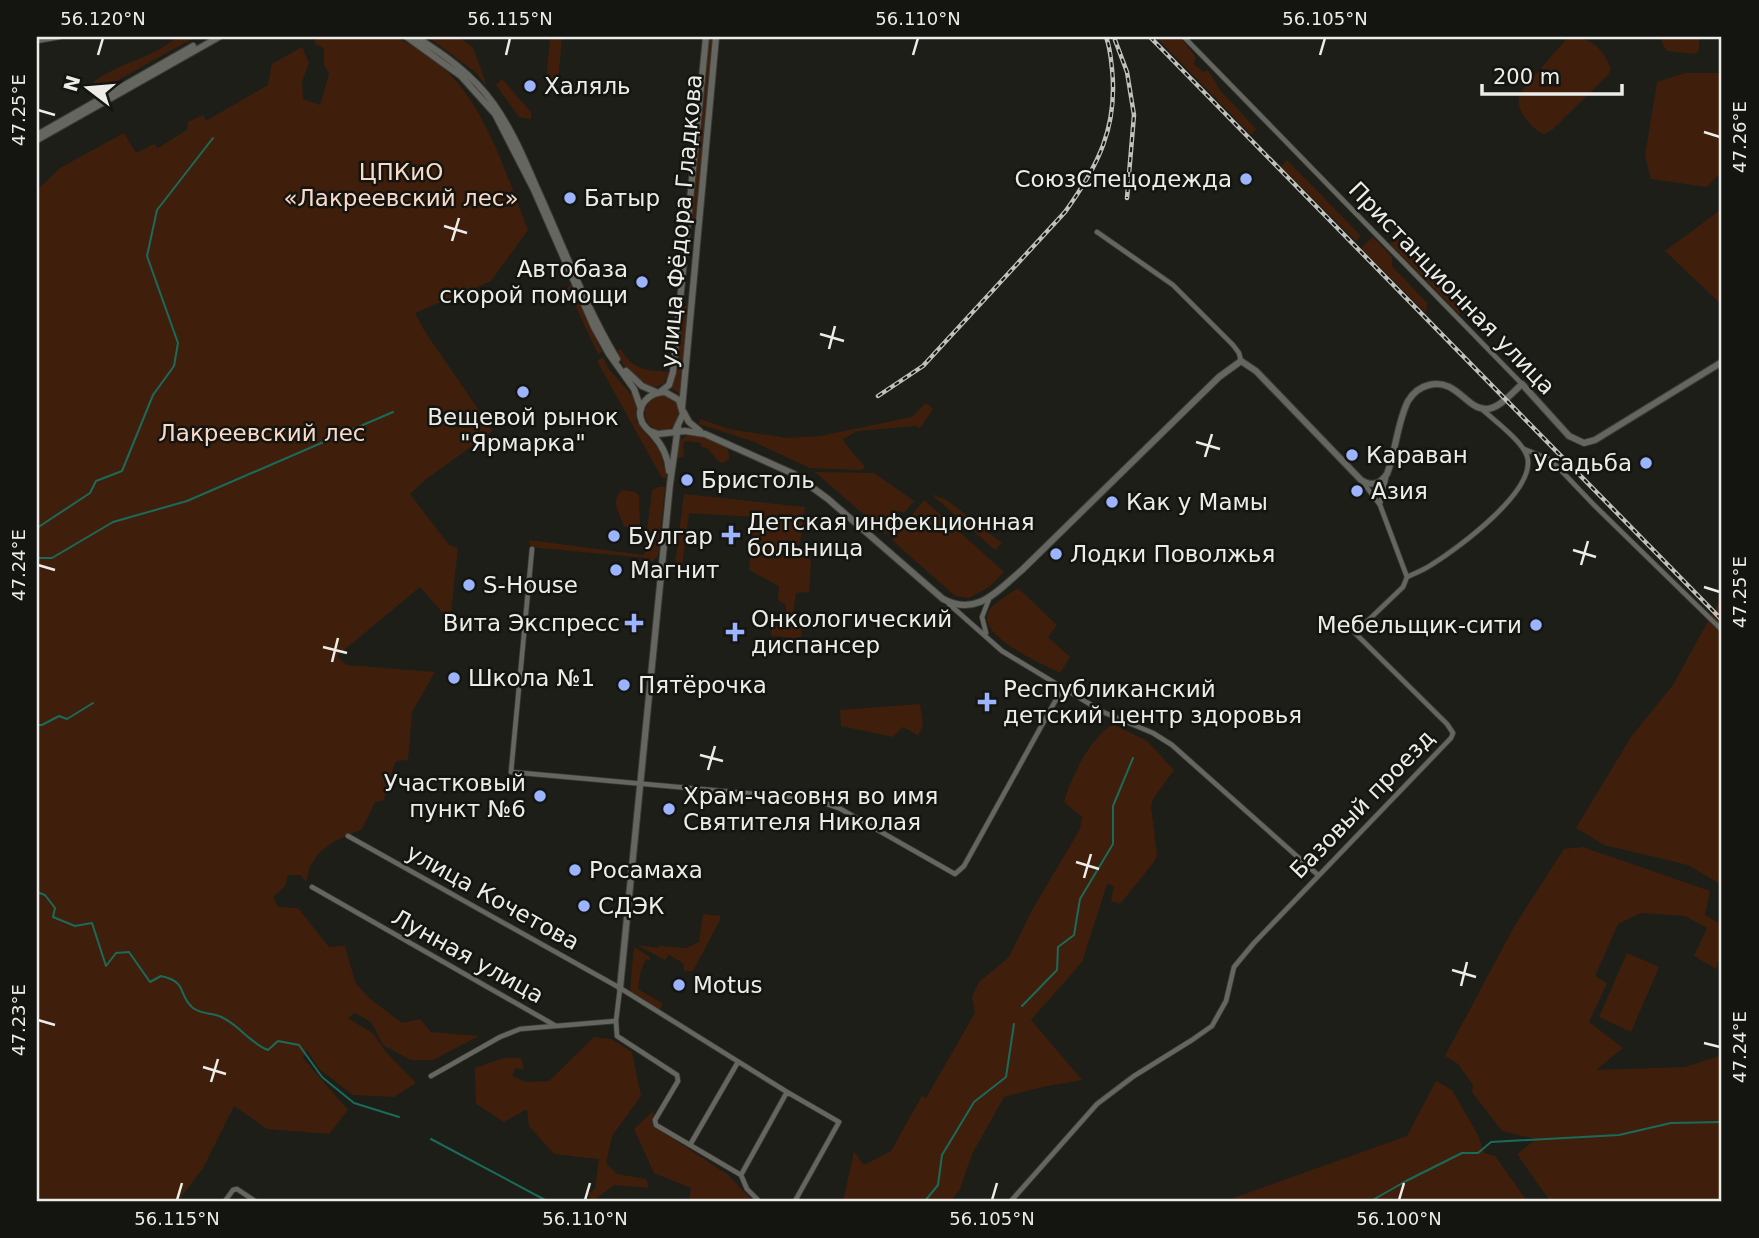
<svg xmlns="http://www.w3.org/2000/svg" width="1759" height="1238" font-family="'DejaVu Sans',sans-serif">
	<style>
		.green { fill: #3f1f0c }
		.lines { fill: none; stroke-linecap: round; stroke-linejoin: round }
		.stream { stroke: #1a6b5a; stroke-width: 2 }
		.street-casing { stroke: #3a3a36; stroke-width: 6 }
		.secondary-casing { stroke: #3a3a36; stroke-width: 8 }
		.street { stroke: #666660; stroke-width: 4.5 }
		.secondary { stroke: #666660; stroke-width: 6 }
		.rail-casing { stroke: #c0c1bd; stroke-width: 4.5 }
		.rail { stroke: #141510; stroke-width: 2; stroke-dasharray: 5; stroke-linecap: butt }
		.ticks { fill: none; stroke: #ecede9; stroke-width: 2.5 }
		.poi-dot { fill: #9cb4fd; stroke: #141510; stroke-width: 2.5 }
		.labels { text-anchor: middle; dominant-baseline: central; stroke-width: 5; stroke-linejoin: round; paint-order: stroke }
		.poi-label { font-size: 23px; fill: #ecede9; stroke: #141510; text-anchor: start }
		.park-label { font-size: 23px; fill: #fbd9c8; stroke: #141510 }
		.street-label { font-size: 23px; fill: #ecede9; stroke: #141510 }
		.neatline { fill: none; stroke: #ecede9; stroke-width: 2.5 }
		.ticks-label { font-size: 18px; text-anchor: middle; fill: #ecede9 }
	</style>
	<rect width="100%" height="100%" fill="#1d1e18"/>
	<!-- green -->
	<path class="green" d="M177 37H195L106 87 92 92 91 84C116 63 152 59 177 37Z
		M315 37C332 37 383 33 396 38 477 69 499 157 528 230L491 281 415 313 424 330 493 431 425 480 410 494 449 545 458 548 450 621 420 587 337 656 347 665 435 672 412 712 408 760 397 761 394 765 384 800 375 802 362 829 333 842 319 853 310 866 306 882 300 875H288L285 886 273 897 278 907 298 908 329 947 345 946 355 982 369 998 402 1023 420 1019 431 1032 479 1036 433 1060H411L383 1045 371 1022 355 1013 348 1018 374 1034 385 1051 416 1083 394 1097 353 1095 319 1069 307 1050 303 1058 348 1110 329 1134 267 1129 234 1106 203 1168 178 1201H37V190L60 168 124 133 136 153 154 144 158 148 187 130 188 122 203 115 206 121 268 85 272 64 302 47 309 63 302 81 303 99 320 105 329 74 324 65V48L315 44Z
		M428 37H458L473 47 487 86 474 71Z
		M550 37H562L558 84 546 83Z
		M708 37H715L698 220 693 221 690 218Z
		M1156 37H1180L1196 57 1194 64 1203 72 1208 70 1220 90 1256 129 1251 135Z
		M1568 37C1590 36 1604 49 1611 69L1608 75 1552 130 1544 134C1529 127 1516 111 1519 94Z
		M1662 37H1694L1699 38V49L1696 54 1667 51 1662 43Z
		M1685 73H1722V171L1707 187 1651 179 1645 156 1657 82Z
		M502 79 531 112V119L519 117 496 85Z
		M1287 160 1361 236 1356 241 1281 167Z
		M1719 211 1722 216V305L1665 251Z
		M1373 237 1392 257V266L1427 303 1426 313 1361 248Z
		M1396 238 1464 309 1459 314 1390 244Z
		M570 284 602 352 598 354 567 288Z
		M685 306 689 307 682 395 669 387 677 372 682 309Z
		M621 349C632 371 648 370 669 372L664 383 657 387C637 388 625 367 615 352Z
		M603 357 608 368 636 400V421L660 451 667 478H662L597 361Z
		M645 413a17 17 0 1 1 34 0a17 17 0 1 1-34 0Z
		M926 403 933 409 920 428 916 426 857 431 843 439C848 450 858 457 865 467L861 470 810 468 752 441 699 424 700 419 729 429 787 438 820 436 912 417Z
		M687 435C701 436 732 440 729 459L723 463 719 462 707 448 701 447V443L686 441 683 444 684 456 678 458 676 453 678 442Z
		M815 472 874 473 914 501 904 513 898 511 891 519 892 526 886 534Z
		M659 487H665L658 556 653 561H646L645 558 530 547 529 540 644 555 652 490Z
		M622 490 635 492 639 496 640 524 635 530 624 526C619 512 610 501 622 490Z
		M684 494 805 507 799 551 811 560 809 592 796 593 792 619 802 620 801 645 788 643 787 637 771 636 772 626 786 625V605L778 600 779 586 749 570 753 517 689 513 682 566 675 565Z
		M931 494 947 500 1002 543 995 550Z
		M924 500 1004 572 989 587 969 598 955 596 892 540Z
		M1018 588 1057 625 1048 637 1070 657 1060 673C1043 664 969 633 991 608 998 600 1010 594 1018 588Z
		M1722 596V885L1688 865 1604 845 1576 828 1631 737 1673 685Z
		M920 704 923 725 918 735 903 727 893 737 841 726 840 710Z
		M1113 724 1147 741 1174 770 1153 799 1151 807 1157 855 1154 862 1120 904 1111 901 1114 886 1107 884 1082 962 1031 1020 1082 1080 1042 1087 1004 1097 972 1154 960 1189 951 1201H843L854 1152 864 1165 891 1151 922 1096 926 1098 975 1013 972 997 979 982 1009 957 1031 912 1080 829 1082 817 1064 802C1071 777 1090 738 1113 724Z
		M1583 847 1710 891 1705 915 1722 925V953L1716 969 1694 956 1707 928 1685 916 1641 913 1618 924 1595 976 1607 983 1589 1022 1623 1048 1596 1070 1685 1067 1722 1055V1201H1550L1517 1154 1536 1139 1502 1131 1472 1092 1473 1085 1458 1064 1445 1056 1515 925 1564 849Z
		M703 914 720 916V920L693 971H684L683 963 669 955 665 960 637 945 658 948 659 946 687 948 699 942Z
		M634 947 650 957V961L646 959 641 970 638 989 663 1004 659 1010 630 991Z
		M1627 953 1659 967 1631 1032 1599 1017Z
		M594 1037 611 1039 632 1052 641 1096 612 1136 606 1163 617 1174 646 1179 649 1188 614 1185 593 1201 587 1194 595 1189 599 1159 554 1154 529 1126 527 1109 504 1122 476 1104 475 1068 503 1058H521L524 1069 515 1068 512 1076 526 1082 549 1081Z
		M1436 1081 1452 1090 1478 1135 1484 1153 1495 1156 1527 1201H1225L1407 1136Z
		M654 1110 652 1125 727 1174 753 1201H689L691 1188 654 1173 634 1129Z"/>
	<g class="lines">
		<!-- stream -->
		<path class="stream" d="M37 528 90 493 96 481 122 471 153 395 174 366 178 343 147 256 157 210 213 138
			M37 558H52L113 522 187 501 393 412
			M37 725H42L59 716 67 719 93 703
			M37 882V892L45 895 55 908 53 917 75 926 92 923 106 966 116 953 129 952 150 982 161 976C189 982 177 995 193 1008 201 1014 210 1013 219 1016 238 1023 248 1042 268 1050L278 1041 299 1045 322 1077 354 1103 399 1117
			M1022 1006 1057 970 1058 947 1074 935 1080 899 1113 844V806L1133 758
			M431 1139 547 1201
			M925 1201 938 1185 942 1155 974 1102 1006 1077 1014 1024
			M1371 1201 1406 1181 1462 1153H1478L1491 1142 1619 1135 1671 1123 1722 1122"/>
		<defs>
			<path id="street" d="M1184 37 1522 384
				M37 41 60 37
				M1097 232 1173 285 1233 345 1239 353 1241 361
				M1524 449 1551 460 1594 505 1722 630
				M1380 504 1386 478
				M532 549 511 772 812 799 839 808 955 874 964 866 1063 687
				M1407 577C1415 573 1424 570 1431 565 1457 549 1538 490 1527 456 1522 441 1495 421 1483 410
				M949 604 1002 651 1103 712 1153 733 1172 745 1318 875
				M986 633 982 617 989 599
				M348 836 620 988 787 1092 839 1122 795 1201
				M312 887 556 1026 616 1021
				M620 988 616 1021 617 1036 677 1075 678 1081 655 1120 656 1125 741 1175 747 1189 759 1201
				M431 1076 500 1037 520 1029 555 1026
				M690 1145 738 1062
				M741 1175 787 1092
				M225 1201 233 1190 237 1189 255 1201
				M1011 1201 1097 1104 1134 1076 1192 1040 1212 1026 1226 1001 1234 967 1254 943 1451 738 1453 733 1447 724 1355 633 1403 587 1407 577 1380 505 1362 481"/>
			<path id="secondary" d="M407 37 461 76 495 114 534 190 594 327 609 354 634 389 641 409
				M416 37C445 55 473 75 493 103 511 128 523 156 535 184 562 243 584 304 617 359
				M37 135 193 46
				M37 140 219 37
				M626 371 642 386 658 393
				M660 392 669 385 673 372 706 37
				M682 408 716 37
				M683 411 689 422 700 431
				M650 431 658 434 685 431 705 434 794 474 828 499 943 599C977 617 997 591 1022 570L1219 377 1241 361 1256 371 1361 480C1372 487 1380 484 1387 474 1396 451 1397 423 1408 401 1413 393 1420 387 1429 385 1457 378 1466 410 1487 409 1500 408 1513 392 1522 384L1569 436 1584 443 1595 440 1722 362
				M669 471C668 457 663 446 653 435 650 431 645 428 642 422 635 406 649 392 665 392L679 400 683 414 676 429
				M620 988 670 484 678 427"/>
		</defs>
		<!-- street casing -->
		<use href="#street" class="street-casing"/>
		<!-- secondary casing -->
		<use href="#secondary" class="secondary-casing"/>
		<!-- street -->
		<use href="#street" class="street"/>
		<!-- secondary -->
		<use href="#secondary" class="secondary"/>
		<defs>
			<path id="rail" d="M1150 37 1722 620
				M1115 40 1127 72 1134 115 1127 198
				M878 396 923 366 1065 212C1098 166 1118 127 1112 69 1111 58 1110 47 1106 37"/>
		</defs>
		<!-- rail casing -->
		<use href="#rail" class="rail-casing"/>
		<!-- rail -->
		<use href="#rail" class="rail"/>
	</g>
	<!-- ticks -->
	<path class="ticks" d="M98 55 103 38M506 55 510 38M913 55 918 38M1320 55 1325 38M38 110 55 115M1704 132 1720 137M444 226 467 233M452 241 459 218M820 334 844 341M829 349 835 326M1196 442 1220 449M1205 457 1212 434M1573 550 1596 557M38 565 55 570M1581 565 1588 541M1704 587 1720 592M323 647 347 653M332 662 338 638M700 755 723 761M708 770 715 746M1076 862 1099 869M1084 878 1091 854M1452 970 1476 977M1461 986 1467 962M38 1020 55 1025M1704 1043 1720 1047M203 1067 226 1074M211 1082 218 1059M177 1200 182 1183M585 1200 590 1183M992 1200 997 1183M1399 1200 1404 1183"/>
	<!-- markers -->
	<g class="poi-dot">
		<circle cx="530" cy="86" r="7"/>
		<circle cx="1246" cy="179" r="7"/>
		<circle cx="570" cy="198" r="7"/>
		<circle cx="642" cy="282" r="7"/>
		<circle cx="523" cy="392" r="7"/>
		<circle cx="1352" cy="455" r="7"/>
		<circle cx="1646" cy="463" r="7"/>
		<circle cx="687" cy="480" r="7"/>
		<circle cx="1357" cy="491" r="7"/>
		<circle cx="1112" cy="502" r="7"/>
		<path d="M727.5 524.5h7v7h7v7h-7v7h-7v-7h-7v-7h7z"/>
		<circle cx="614" cy="536" r="7"/>
		<circle cx="1056" cy="554" r="7"/>
		<circle cx="616" cy="570" r="7"/>
		<circle cx="469" cy="585" r="7"/>
		<path d="M630.5 612.5h7v7h7v7h-7v7h-7v-7h-7v-7h7z"/>
		<circle cx="1536" cy="625" r="7"/>
		<path d="M731.5 621.5h7v7h7v7h-7v7h-7v-7h-7v-7h7z"/>
		<circle cx="454" cy="678" r="7"/>
		<circle cx="624" cy="685" r="7"/>
		<path d="M983.5 691.5h7v7h7v7h-7v7h-7v-7h-7v-7h7z"/>
		<circle cx="540" cy="796" r="7"/>
		<circle cx="669" cy="809" r="7"/>
		<circle cx="575" cy="870" r="7"/>
		<circle cx="584" cy="906" r="7"/>
		<circle cx="679" cy="985" r="7"/>
	</g>
	<g class="labels">
		<!-- poi labels -->
		<g class="poi-label">
			<text x="544" y="86">Халяль</text>
			<text x="1232" y="179" text-anchor="end">СоюзСпецодежда</text>
			<text x="584" y="198">Батыр</text>
			<text x="628" y="269" text-anchor="end">Автобаза<tspan x="628" dy="26">скорой помощи</tspan></text>
			<text x="523" y="417" text-anchor="middle">Вещевой рынок<tspan x="523" dy="26">"Ярмарка"</tspan></text>
			<text x="1366" y="455">Караван</text>
			<text x="1632" y="463" text-anchor="end">Усадьба</text>
			<text x="701" y="480">Бристоль</text>
			<text x="1371" y="491">Азия</text>
			<text x="1126" y="502">Как у Мамы</text>
			<text x="747" y="522">Детская инфекционная<tspan x="747" dy="26">больница</tspan></text>
			<text x="628" y="536">Булгар</text>
			<text x="1070" y="554">Лодки Поволжья</text>
			<text x="630" y="570">Магнит</text>
			<text x="483" y="585">S-House</text>
			<text x="751" y="619">Онкологический<tspan x="751" dy="26">диспансер</tspan></text>
			<text x="620" y="623" text-anchor="end">Вита Экспресс</text>
			<text x="1522" y="625" text-anchor="end">Мебельщик-сити</text>
			<text x="468" y="678">Школа №1</text>
			<text x="638" y="685">Пятёрочка</text>
			<text x="1003" y="689">Республиканский<tspan x="1003" dy="26">детский центр здоровья</tspan></text>
			<text x="526" y="783" text-anchor="end">Участковый<tspan x="526" dy="26">пункт №6</tspan></text>
			<text x="683" y="796">Храм-часовня во имя<tspan x="683" dy="26">Святителя Николая</tspan></text>
			<text x="589" y="870">Росамаха</text>
			<text x="598" y="906">СДЭК</text>
			<text x="693" y="985">Motus</text>
		</g>
		<!-- park labels -->
		<g class="park-label">
			<text x="401" y="172">ЦПКиО<tspan x="401" dy="26">«Лакреевский лес»</tspan></text>
			<text x="262" y="433">Лакреевский лес</text>
		</g>
		<!-- street labels -->
		<g class="street-label">
			<text transform="translate(681 221) rotate(-85)">улица Фёдора Гладкова</text>
			<text transform="translate(1452 288) rotate(46)">Пристанционная улица</text>
			<text transform="translate(1362 804) rotate(-46)">Базовый проезд</text>
			<text transform="translate(493 897) rotate(29)">улица Кочетова</text>
			<text transform="translate(468 956) rotate(29)">Лунная улица</text>
		</g>
	</g>
	<!-- border -->
	<rect width="1759" height="1238" fill="none" stroke="#141510" stroke-width="77"/>
	<!-- north arrow -->
	<g transform="translate(88 88) rotate(286)" stroke="#141510" stroke-width="5" paint-order="stroke">
	<path d="M0-5L12 26L0 18L-12 26Z" fill="#ecede9"/>
	<text y="-10" font-size="19" font-weight="bold" text-anchor="middle" fill="#ecede9">N</text>
	</g>
	<!-- scale -->
	<path d="M1482 84v10h140v-10" fill="none" stroke="#ecede9" stroke-width="3.5"/>
	<text x="1493" y="84" font-size="21" fill="#ecede9" stroke="#141510" stroke-width="5" paint-order="stroke">200 m</text>
	<rect x="38" y="38" width="1682" height="1162" class="neatline"/>
	<g class="ticks-label">
		<text x="103" y="25">56.120°N</text>
		<text x="510" y="25">56.115°N</text>
		<text x="918" y="25">56.110°N</text>
		<text x="1325" y="25">56.105°N</text>
		<text transform="translate(19 110) rotate(-90)" y="6">47.25°E</text>
		<text transform="translate(1740 137) rotate(-90)" y="6">47.26°E</text>
		<text transform="translate(19 565) rotate(-90)" y="6">47.24°E</text>
		<text transform="translate(1740 592) rotate(-90)" y="6">47.25°E</text>
		<text transform="translate(19 1020) rotate(-90)" y="6">47.23°E</text>
		<text transform="translate(1740 1047) rotate(-90)" y="6">47.24°E</text>
		<text x="177" y="1225">56.115°N</text>
		<text x="585" y="1225">56.110°N</text>
		<text x="992" y="1225">56.105°N</text>
		<text x="1399" y="1225">56.100°N</text>
	</g>
</svg>
